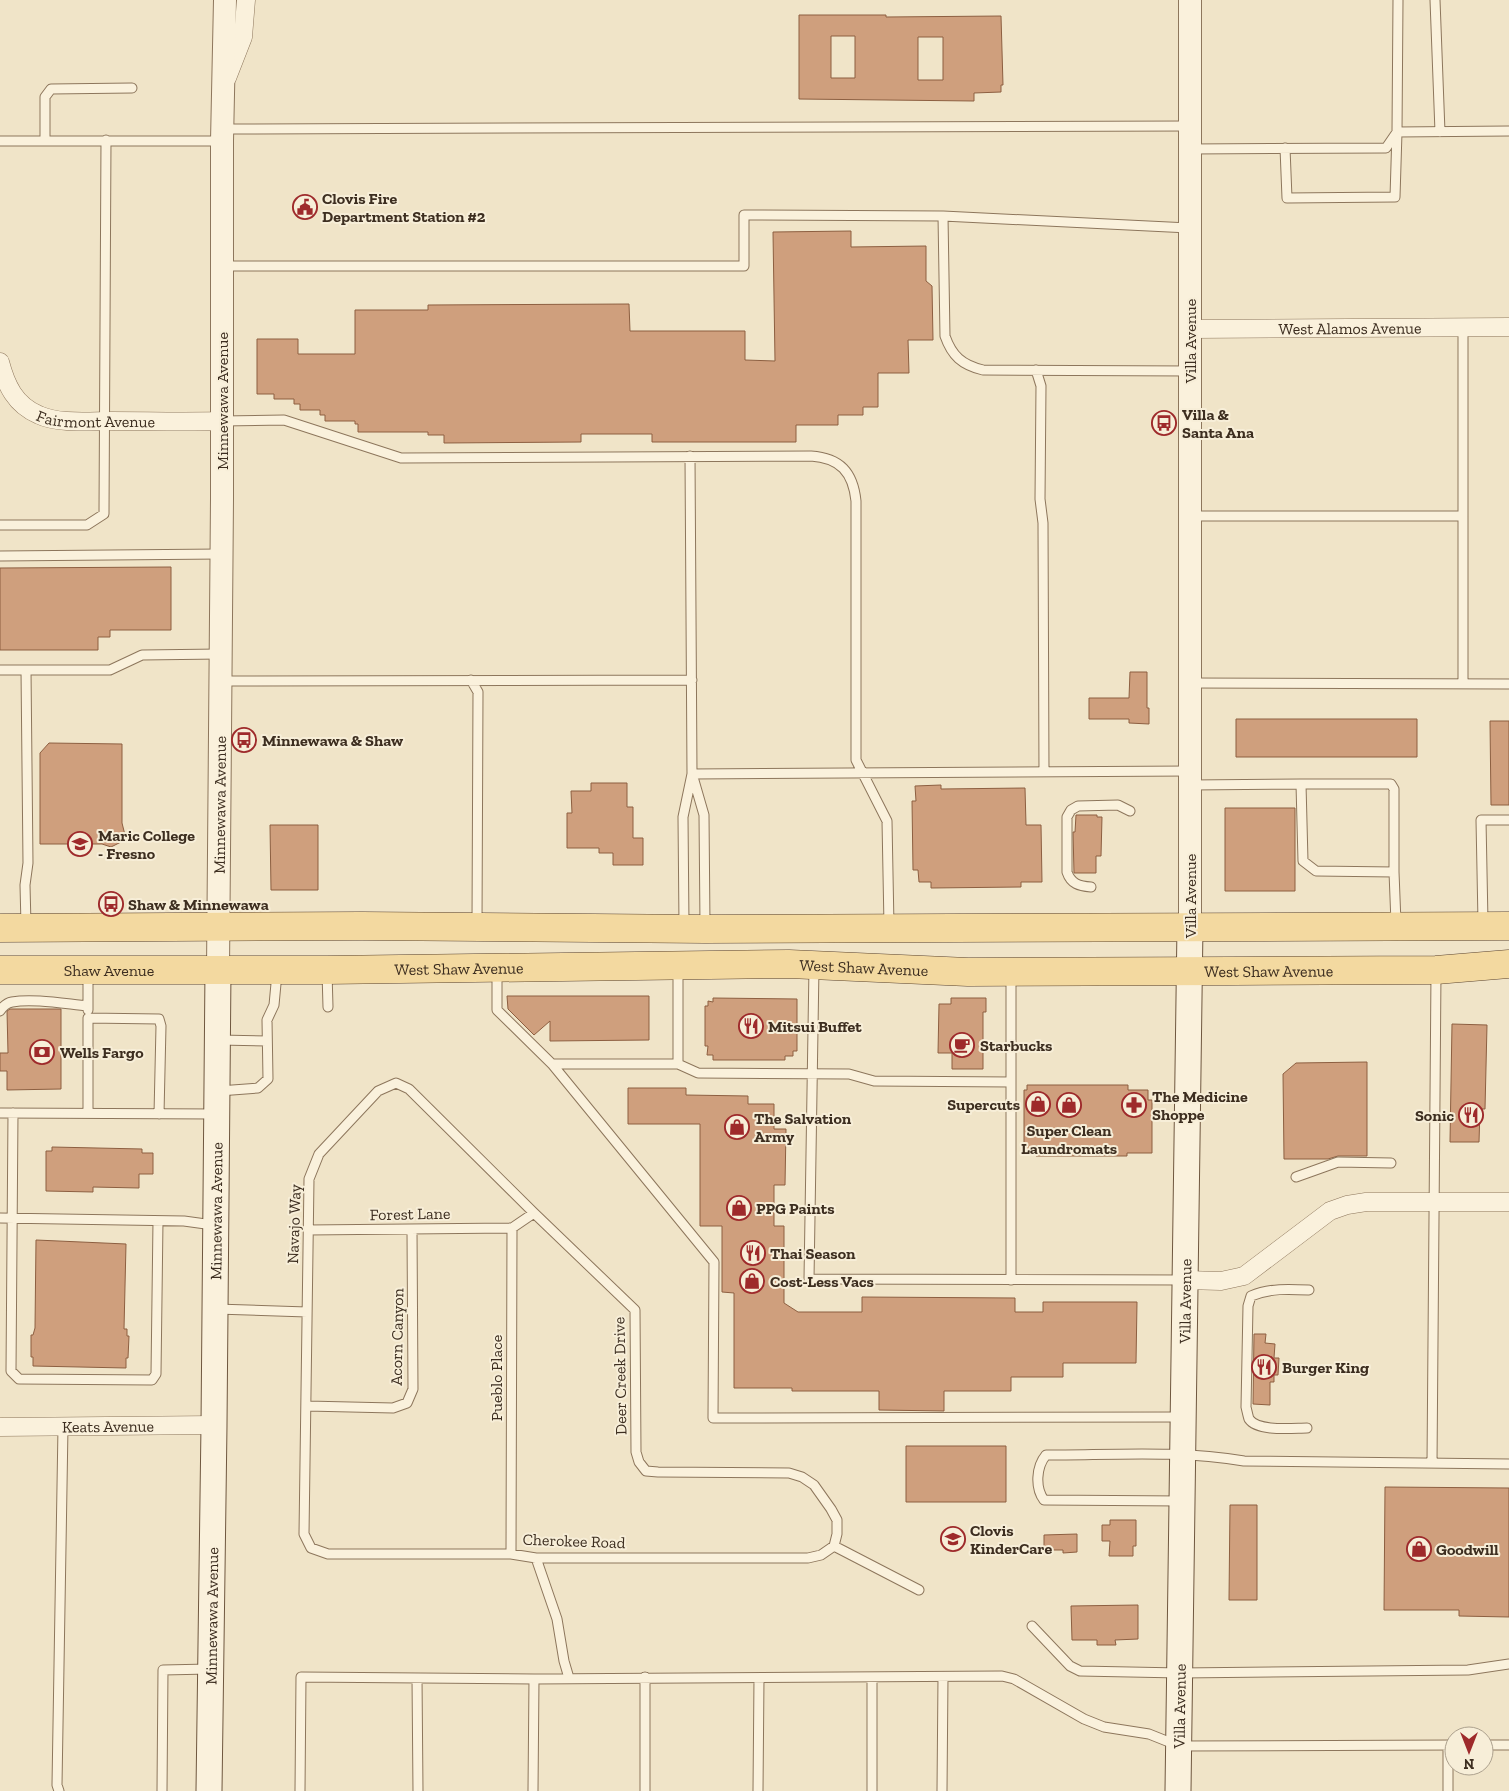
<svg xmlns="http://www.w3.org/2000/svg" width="1509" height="1791" font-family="'Zilla Slab',serif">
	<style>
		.building { fill: #cf9f7d; stroke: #8d5f41; fill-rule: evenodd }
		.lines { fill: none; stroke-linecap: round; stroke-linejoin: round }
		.service-casing { stroke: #8d765c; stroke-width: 11 }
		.minor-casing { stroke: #8d765c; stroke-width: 19 }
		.tertiary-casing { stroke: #8d765c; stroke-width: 24 }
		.secondary-casing { stroke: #6f573f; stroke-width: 27 }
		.primary-casing { stroke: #5b4430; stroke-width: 29 }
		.service { stroke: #faf1dc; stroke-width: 9 }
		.minor { stroke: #faf1dc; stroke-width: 18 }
		.tertiary { stroke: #faf1dc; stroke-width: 22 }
		.secondary { stroke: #faf1dc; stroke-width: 25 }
		.primary { stroke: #f3d9a0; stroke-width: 28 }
		.labels { text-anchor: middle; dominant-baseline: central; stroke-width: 4; stroke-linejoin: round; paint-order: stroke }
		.poi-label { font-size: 16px; font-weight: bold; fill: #3d2e20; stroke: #f7eed8; text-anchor: start }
		.street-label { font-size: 16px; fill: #3d2e20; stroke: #f7eed8 }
	</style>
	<rect width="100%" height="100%" fill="#f0e4c8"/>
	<!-- building -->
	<path class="building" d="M799 15H886V17L1001 16 1003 85H1001V92L974 93V101L799 99ZM831 36H855V78H831ZM918 37H943V80H918Z
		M851 231V247L926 246V281L932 286 933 340H908L909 373H878V407H863V415H838V425H796V442H652V434H581V442L444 443V435H428V432H358V424H355V421H325V415H320V410H300V404H294V399H274V394H257V339H298V354H355V310H428V305L629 304 630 331H745V360L775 361 773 232Z
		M171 567V630H110V637H98V650H0V568Z
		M1130 672H1147V708H1149V724L1129 723V719H1089V698H1129Z
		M1236 719H1417V757H1236Z
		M1490 721H1509V805H1491Z
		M49 743 122 744V823L125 835 121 842 111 847 102 844H40V753Z
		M591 783H627V807H633V838H643V865H613V853H599V848H567V813H572L571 791H591Z
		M941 785V789L1025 788 1026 825H1041L1042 882H1021V887L931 888V882H919L918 870H913L912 801H916L915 786Z
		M1225 808H1295V891H1225Z
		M1076 815H1097V817H1102L1101 856H1096V873H1074L1073 832H1075Z
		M270 825H318V890H271Z
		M507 996H649V1040L550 1041V1021L534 1035 508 1009Z
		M713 998 797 999V1051H793V1056H785V1060H713V1055H707L708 1046H705V1006H708V1001L713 1002Z
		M951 998H986V1012H983V1069H952V1053H938L939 1004H951Z
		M10 1009H61V1089L7 1090V1071H0V1053H8L7 1011Z
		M1452 1024 1487 1025 1485 1109H1480L1479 1142H1450Z
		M1367 1062V1156H1338L1328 1159H1284L1283 1074 1296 1063Z
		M1027 1085H1128V1090H1148V1100H1152V1153H1127V1156H1036V1151H1024V1090H1027Z
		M628 1088H686V1095L748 1096V1104H774V1129H786L785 1185H774V1226H784V1303L798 1312H862V1297L1015 1298V1312H1043V1302H1137L1136 1363H1063V1377H1011V1391H944V1411L879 1410V1391H792V1388H734V1293L722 1292V1226H700V1124H628Z
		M52 1147 142 1149V1153H153V1174H139V1188L93 1187V1192L46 1191V1151H52Z
		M36 1240 126 1244 124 1329H127V1336H129L128 1358H126V1368L33 1366V1357H31V1335H33L35 1328Z
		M1254 1334H1266L1265 1343 1275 1344 1274 1358H1279L1278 1375H1274V1382H1270V1405L1253 1404Z
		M906 1446H1006V1502H906Z
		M1385 1487 1509 1488V1617L1459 1616V1610H1384Z
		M1230 1505H1257V1600H1229Z
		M1110 1520H1136V1546H1133V1556H1109L1110 1541H1102V1525H1110Z
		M1077 1534V1552L1063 1553V1550H1044V1535Z
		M1138 1605V1639L1115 1640 1116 1645H1097V1640H1072L1071 1606Z"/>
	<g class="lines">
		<defs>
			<path id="service" d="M1435 0 1440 132
				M222 129 1189 126
				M45 140V97L51 89 132 88
				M0 141H221
				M1285 148 1287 198 1395 197 1397 132 1509 131
				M1189 149 1386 148 1397 132 1398 0
				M943 216 945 336C952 356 962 365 983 370L1191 371
				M222 266H744V215L943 216 1189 228
				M1463 327V684
				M1036 370 1041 386 1040 499 1043 523 1044 772
				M222 421 284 420 401 458 811 456C840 458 853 472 856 501V760L887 821 889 926
				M1191 516H1463
				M0 525H87L104 514 106 140
				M0 556 221 554
				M0 670H110L142 655 220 654
				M471 680 478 692 477 924
				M221 681 692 680
				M1190 683 1509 684
				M692 774 1190 771
				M693 777 704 815 705 925
				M1301 784H1391L1394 789V872
				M1191 785 1301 784 1303 861 1316 871 1394 872 1396 923
				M1091 887C1079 886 1071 884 1067 872V817L1071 810 1078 806 1118 805 1130 811
				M1483 922 1481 820H1509
				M26 925 25 885 28 863 26 670
				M684 925 683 817 692 774 690 456
				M814 967 809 1279 1184 1280
				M497 971V1010L552 1064 714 1262 713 1418 1183 1417
				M327 972 328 1007
				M88 973V1010
				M1011 975V1280
				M0 1011C3 1006 7 1003 12 1002 33 998 66 1004 88 1006
				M219 1040 267 1041
				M552 1064H678L698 1073 849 1074 874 1081 1011 1082
				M678 1064V967
				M396 1083 409 1089 534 1213 635 1310 636 1452 639 1462 646 1471 658 1472 789 1473 802 1477 814 1485 831 1509 837 1520V1534L834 1546 821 1555 808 1558H536L511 1554H328L311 1548 304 1534 309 1179 319 1154 378 1091Z
				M219 1091 258 1088 268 1079 267 1020 274 1005 277 973
				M0 1113 216 1114
				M13 1113 11 1371 19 1379 152 1380 156 1374 158 1221
				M88 1113V1018L159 1019 161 1026 159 1114
				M1296 1177 1338 1162 1391 1163
				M0 1218 184 1221 213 1225
				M308 1230 512 1228
				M216 1309 307 1312
				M307 1406 393 1408 407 1403 413 1389 412 1230
				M1307 1428C1293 1428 1258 1432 1249 1419 1248 1416 1247 1411 1246 1407L1248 1306 1251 1296C1270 1288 1289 1289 1309 1290
				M1432 1463 1436 973
				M1181 1501 1044 1500C1035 1488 1036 1467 1046 1455 1111 1455 1180 1450 1244 1461L1509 1464
				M834 1546 919 1590
				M511 1554 512 1228 534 1213
				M536 1558 557 1619 564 1661 569 1678
				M1032 1626 1070 1666 1080 1671 1180 1673 1468 1670 1509 1664
				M872 1677V1791
				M417 1678 418 1791
				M1484 1745H1509
				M59 1791 57 1785 63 1427
				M162 1791 163 1670 209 1669
				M300 1791 301 1677 534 1679 1002 1676 1014 1679 1084 1719 1104 1727 1149 1734 1179 1746 1454 1745
				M533 1791 534 1679
				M645 1791V1677
				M758 1791 759 1678
				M942 1791 943 1677
				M1448 1791V1745"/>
			<g id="minor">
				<path d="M227 78 243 37 246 0"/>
				<path id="s1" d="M1191 329 1509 327"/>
				<path id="s2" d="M0 362C6 385 15 405 39 415 58 424 90 421 111 421 148 421 185 422 222 421"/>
				<path d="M1185 1280 1221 1281 1244 1276 1330 1211 1347 1205 1366 1202H1509"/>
				<path id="s3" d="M0 1427 214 1425"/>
			</g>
			<g id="tertiary">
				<path d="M1190 0V926"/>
				<path id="s4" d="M218 970 222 499V141L225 0"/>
			</g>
			<g id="secondary">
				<path id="s5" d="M209 1791 214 1425 218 970"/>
				<path id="s6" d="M1178 1791 1190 926"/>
			</g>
			<g id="primary">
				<path d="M0 928 362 926 705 929 1509 926"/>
				<path id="s7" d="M0 970H327L789 964 968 972 1233 971 1436 970 1509 964"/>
			</g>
		</defs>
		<!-- service casing -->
		<use href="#service" class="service-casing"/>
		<!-- minor casing -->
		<use href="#minor" class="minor-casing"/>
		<!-- tertiary casing -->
		<use href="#tertiary" class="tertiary-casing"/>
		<!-- secondary casing -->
		<use href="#secondary" class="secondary-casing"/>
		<!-- primary casing -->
		<use href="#primary" class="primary-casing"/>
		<!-- service -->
		<use href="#service" class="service"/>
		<!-- minor -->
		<use href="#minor" class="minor"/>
		<!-- tertiary -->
		<use href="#tertiary" class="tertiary"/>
		<!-- secondary -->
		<use href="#secondary" class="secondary"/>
		<!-- primary -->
		<use href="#primary" class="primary"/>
	</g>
	<!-- icons -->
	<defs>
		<symbol id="civic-ring" viewBox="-11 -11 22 22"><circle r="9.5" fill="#f7eed8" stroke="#9e2a2b" stroke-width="1.5"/><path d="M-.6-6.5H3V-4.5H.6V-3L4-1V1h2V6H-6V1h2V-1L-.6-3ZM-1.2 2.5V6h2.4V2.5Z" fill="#9e2a2b"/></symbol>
		<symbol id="bus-ring" viewBox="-11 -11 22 22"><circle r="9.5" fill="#f7eed8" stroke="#9e2a2b" stroke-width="1.5"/><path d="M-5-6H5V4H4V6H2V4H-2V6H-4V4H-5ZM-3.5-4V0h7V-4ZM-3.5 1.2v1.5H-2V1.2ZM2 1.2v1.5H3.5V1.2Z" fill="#9e2a2b"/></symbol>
		<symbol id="school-ring" viewBox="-11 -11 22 22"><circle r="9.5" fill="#f7eed8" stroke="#9e2a2b" stroke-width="1.5"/><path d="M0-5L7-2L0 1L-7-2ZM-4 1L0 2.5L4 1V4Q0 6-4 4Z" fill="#9e2a2b"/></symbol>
		<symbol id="restaurant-ring" viewBox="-11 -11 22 22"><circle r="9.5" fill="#f7eed8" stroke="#9e2a2b" stroke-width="1.5"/><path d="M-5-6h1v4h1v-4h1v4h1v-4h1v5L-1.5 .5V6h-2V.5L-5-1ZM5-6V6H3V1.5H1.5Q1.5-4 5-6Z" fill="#9e2a2b"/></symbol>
		<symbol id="cafe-ring" viewBox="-11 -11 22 22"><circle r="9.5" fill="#f7eed8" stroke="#9e2a2b" stroke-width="1.5"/><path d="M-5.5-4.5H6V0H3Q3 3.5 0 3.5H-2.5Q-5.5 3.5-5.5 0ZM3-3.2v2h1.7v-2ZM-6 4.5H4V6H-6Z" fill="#9e2a2b"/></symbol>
		<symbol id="bank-ring" viewBox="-11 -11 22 22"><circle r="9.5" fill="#f7eed8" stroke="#9e2a2b" stroke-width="1.5"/><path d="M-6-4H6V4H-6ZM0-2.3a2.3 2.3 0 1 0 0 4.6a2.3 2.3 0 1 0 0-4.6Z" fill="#9e2a2b"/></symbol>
		<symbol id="shop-ring" viewBox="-11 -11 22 22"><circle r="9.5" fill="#f7eed8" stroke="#9e2a2b" stroke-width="1.5"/><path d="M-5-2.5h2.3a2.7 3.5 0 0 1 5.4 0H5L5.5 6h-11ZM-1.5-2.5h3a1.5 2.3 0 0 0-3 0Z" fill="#9e2a2b"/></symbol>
		<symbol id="pharmacy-ring" viewBox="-11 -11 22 22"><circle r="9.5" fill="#f7eed8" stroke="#9e2a2b" stroke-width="1.5"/><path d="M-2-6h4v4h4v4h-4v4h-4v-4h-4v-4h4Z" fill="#9e2a2b"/></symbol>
	</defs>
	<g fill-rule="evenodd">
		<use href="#civic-ring" x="291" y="193" width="28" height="28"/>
		<use href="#bus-ring" x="1150" y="409" width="28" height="28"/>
		<use href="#bus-ring" x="230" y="726" width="28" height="28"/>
		<use href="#school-ring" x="66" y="830" width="28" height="28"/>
		<use href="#bus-ring" x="97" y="890" width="28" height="28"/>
		<use href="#restaurant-ring" x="737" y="1012" width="28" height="28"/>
		<use href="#cafe-ring" x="948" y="1031" width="28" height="28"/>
		<use href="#bank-ring" x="28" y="1038" width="28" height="28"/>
		<use href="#shop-ring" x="1024" y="1090" width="28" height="28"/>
		<use href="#shop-ring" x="1055" y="1091" width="28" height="28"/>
		<use href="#pharmacy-ring" x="1120" y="1091" width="28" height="28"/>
		<use href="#restaurant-ring" x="1457" y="1101" width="28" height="28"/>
		<use href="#shop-ring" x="723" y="1113" width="28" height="28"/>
		<use href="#shop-ring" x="725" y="1194" width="28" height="28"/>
		<use href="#restaurant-ring" x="739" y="1239" width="28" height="28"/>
		<use href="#shop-ring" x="738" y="1267" width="28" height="28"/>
		<use href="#restaurant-ring" x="1250" y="1353" width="28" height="28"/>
		<use href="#school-ring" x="939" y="1525" width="28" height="28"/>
		<use href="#shop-ring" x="1405" y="1535" width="28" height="28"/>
	</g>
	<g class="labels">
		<!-- poi labels -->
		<g class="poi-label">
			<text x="322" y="198">Clovis Fire<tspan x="322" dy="18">Department Station #2</tspan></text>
			<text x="1182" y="414">Villa &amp;<tspan x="1182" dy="18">Santa Ana</tspan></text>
			<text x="262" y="740">Minnewawa &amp; Shaw</text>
			<text x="98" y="835">Maric College<tspan x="98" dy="18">- Fresno</tspan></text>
			<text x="128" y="904">Shaw &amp; Minnewawa</text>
			<text x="768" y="1026">Mitsui Buffet</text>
			<text x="980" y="1045">Starbucks</text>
			<text x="60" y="1052">Wells Fargo</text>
			<text x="1152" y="1096">The Medicine<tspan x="1152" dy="18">Shoppe</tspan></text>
			<text x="1020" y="1104" text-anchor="end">Supercuts</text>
			<text x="1454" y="1115" text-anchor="end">Sonic</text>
			<text x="754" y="1118">The Salvation<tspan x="754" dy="18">Army</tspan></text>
			<text x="1069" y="1130" text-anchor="middle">Super Clean<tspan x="1069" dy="18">Laundromats</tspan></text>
			<text x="756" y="1208">PPG Paints</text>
			<text x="770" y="1253">Thai Season</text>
			<text x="770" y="1281">Cost-Less Vacs</text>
			<text x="1282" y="1367">Burger King</text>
			<text x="970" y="1530">Clovis<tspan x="970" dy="18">KinderCare</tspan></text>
			<text x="1436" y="1549">Goodwill</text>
		</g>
		<!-- street labels -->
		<g class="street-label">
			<text stroke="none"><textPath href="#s1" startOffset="159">West Alamos Avenue</textPath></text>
			<text transform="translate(1190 341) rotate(-90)">Villa Avenue</text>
			<text transform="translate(222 401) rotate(-90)">Minnewawa Avenue</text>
			<text stroke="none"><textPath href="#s2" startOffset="126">Fairmont Avenue</textPath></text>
			<text stroke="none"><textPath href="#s4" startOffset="165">Minnewawa Avenue</textPath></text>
			<text transform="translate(1190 896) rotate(-90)">Villa Avenue</text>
			<text stroke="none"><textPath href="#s7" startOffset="864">West Shaw Avenue</textPath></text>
			<text stroke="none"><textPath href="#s7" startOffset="459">West Shaw Avenue</textPath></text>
			<text stroke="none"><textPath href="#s7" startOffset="109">Shaw Avenue</textPath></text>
			<text stroke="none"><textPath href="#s7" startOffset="1269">West Shaw Avenue</textPath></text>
			<text stroke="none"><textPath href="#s5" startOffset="580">Minnewawa Avenue</textPath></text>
			<text transform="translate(410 1214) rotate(-1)">Forest Lane</text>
			<text transform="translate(294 1224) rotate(-88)">Navajo Way</text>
			<text stroke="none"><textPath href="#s6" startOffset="490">Villa Avenue</textPath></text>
			<text transform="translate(397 1337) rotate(-89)">Acorn Canyon</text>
			<text transform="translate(620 1376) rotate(-91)">Deer Creek Drive</text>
			<text transform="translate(496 1378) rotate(-90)">Pueblo Place</text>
			<text stroke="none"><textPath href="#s3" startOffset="108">Keats Avenue</textPath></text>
			<text transform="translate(574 1541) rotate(2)">Cherokee Road</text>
			<text stroke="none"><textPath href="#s5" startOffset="175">Minnewawa Avenue</textPath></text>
			<text stroke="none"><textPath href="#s6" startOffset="85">Villa Avenue</textPath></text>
		</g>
	</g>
	<!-- north arrow -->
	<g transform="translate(1469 1751) rotate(180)"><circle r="24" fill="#f7eed8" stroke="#ada18e"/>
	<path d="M0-4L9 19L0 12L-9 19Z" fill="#9e2a2b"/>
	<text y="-8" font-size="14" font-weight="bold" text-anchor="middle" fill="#3d2e20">N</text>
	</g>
</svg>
